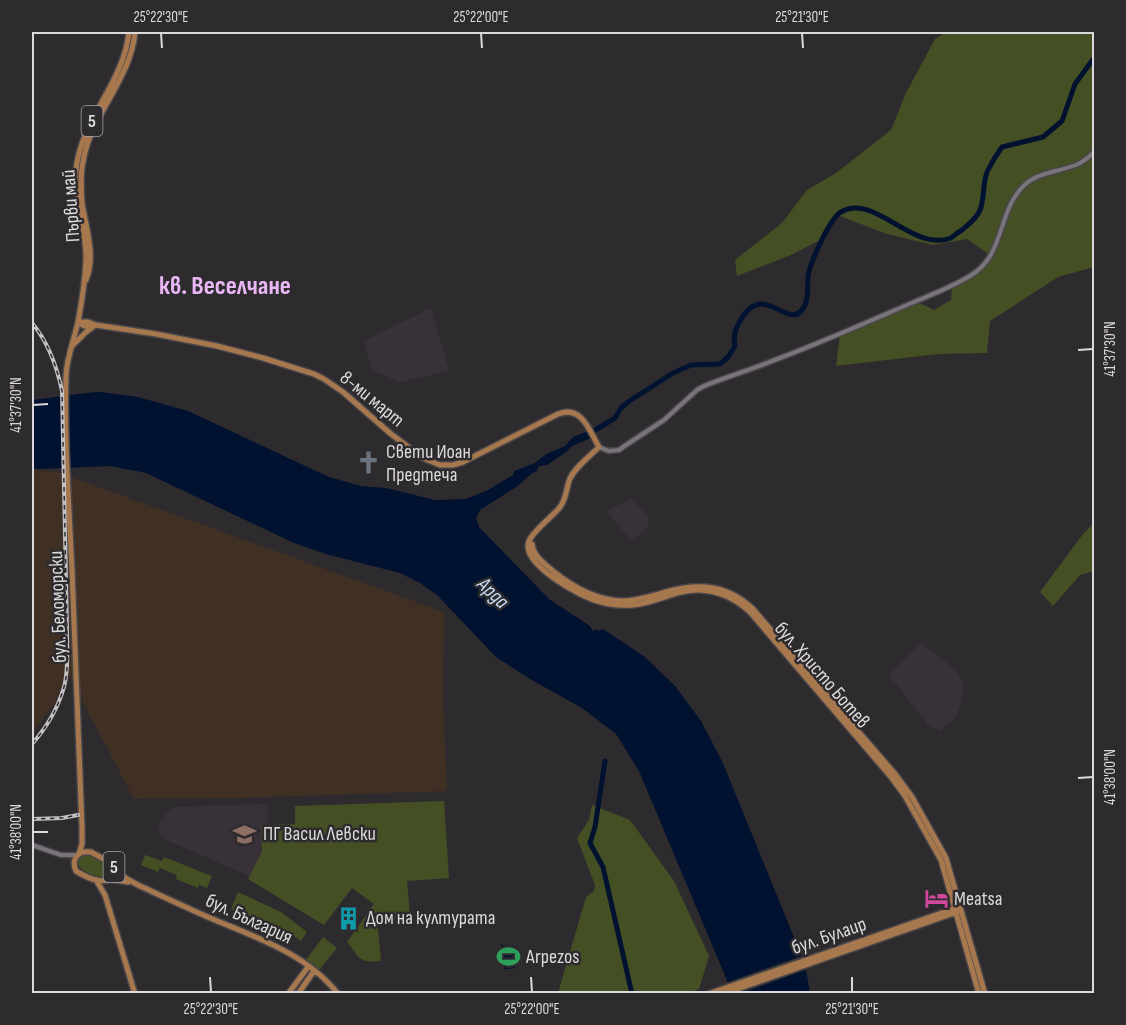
<svg xmlns="http://www.w3.org/2000/svg" width="1126" height="1025" font-family="'Sofia Sans Condensed',sans-serif">
	<style>
		.built { fill: #38313a }
		.industrial { fill: #403024 }
		.green { fill: #454f24 }
		.water { fill: #00122f }
		.pier { fill: #2e2b2f }
		.lines { fill: none; stroke-linecap: round; stroke-linejoin: round }
		.river { stroke: #00122f; stroke-width: 5 }
		.minor-casing { stroke: #49464a; stroke-width: 7 }
		.major-casing { stroke: #49464a; stroke-width: 8 }
		.minor { stroke: #787479; stroke-width: 4 }
		.major { stroke: #a7784e; stroke-width: 5 }
		.rail-casing { stroke: #c3c0c4; stroke-width: 4 }
		.rail { stroke: #2e2b2f; stroke-width: 1.5; stroke-dasharray: 4.5; stroke-linecap: butt }
		.ticks { fill: none; stroke: #dcd9dc; stroke-width: 2 }
		.labels { text-anchor: middle; dominant-baseline: central; stroke-width: 5; stroke-linejoin: round; paint-order: stroke }
		.shield { fill: #2e2b2f; stroke: #a8a5a8; stroke-width: 1.5 }
		.shield-label { font-size: 18px; font-weight: bold; fill: #dcd9dc }
		.street-label { font-size: 20px; fill: #dcd9dc; stroke: #2e2b2f }
		.poi-label { font-size: 20px; fill: #dcd9dc; stroke: #2e2b2f; text-anchor: start }
		.water-label { font-size: 21px; font-style: italic; fill: #c5dbf7; stroke: #2e2b2f }
		.district-label { font-size: 26px; font-weight: bold; fill: #e9b7f5; stroke: #2e2b2f }
		.neatline { fill: none; stroke: #dcd9dc; stroke-width: 2 }
		.ticks-label { font-size: 15px; text-anchor: middle; fill: #dcd9dc }
	</style>
	<rect width="100%" height="100%" fill="#2e2b2f"/>
	<!-- built -->
	<path class="built" d="M431 308 449 371 399 382 386 376 372 371 364 341Z
		M631 499 649 516 648 527 632 541 606 511Z
		M921 643 957 671 963 684V689L961 704 956 717 940 731 930 727 889 675Z
		M267 804 270 842 252 877 164 839 160 834 158 829 159 822 173 807Z"/>
	<!-- industrial -->
	<path class="industrial" d="M32 470 57 472 444 612 443 698 447 791 236 798 134 799 67 672 57 699 32 734Z"/>
	<!-- green -->
	<path class="green" d="M945 32H1094V267L1058 277 990 321 987 353 938 354 836 366 840 334 915 301 934 310 951 300 952 285 978 274 990 255 967 239 933 245 887 234 837 215 820 240 791 255 737 276 735 260 782 223 807 190 836 173 891 130 906 93 935 39Z
		M1094 523V571L1080 575 1053 606 1040 592 1083 534Z
		M444 801 449 878 407 881 410 916 377 919 381 961C358 963 361 959 347 942L374 904 352 888 324 925 248 879 262 852 261 825 295 824V806Z
		M592 805 630 820 674 881 709 956 699 989 687 994 558 993 586 897 594 891 595 885 577 838 589 820Z
		M88 854 104 861 108 865 109 872 105 877C90 879 62 859 88 854Z
		M145 855 162 861 164 857 212 876 207 888 199 885 198 888 176 879 177 875 160 868 158 872 141 865Z
		M238 892 281 912 307 932 301 941 292 935 231 909Z
		M323 937 337 948 319 970 306 960Z"/>
	<!-- water -->
	<path class="water" d="M100 392 138 397 188 411 329 477 361 486 386 488 435 500 466 499 488 490 513 475 514 471 535 463 546 454 565 446 573 437 586 432 591 438 572 446 565 453 547 465 539 466 536 472 532 473 518 486 480 510 476 518 479 527 549 599 590 626 593 631 596 629 598 631 603 629 645 657 675 686 701 721 722 761 800 952 807 975 810 993H731L726 978 639 771 616 734 582 708 530 679 496 657 437 595 420 583 400 573 326 554 294 543 146 473 110 466 40 469 32 468V400C55 398 77 393 100 392Z
		M501 945H513L515 968 504 969Z"/>
	<!-- pier -->
	<path class="pier" d="M804 955 808 969 739 994H727L725 983Z"/>
	<g class="lines">
		<!-- river -->
		<path class="river" d="M582 438 615 418 621 408 628 402 673 373 691 365 720 364 728 357 735 346C733 336 735 330 740 321 763 280 786 328 801 311 810 301 807 287 808 276 810 263 830 218 841 212 874 192 913 253 951 238 954 236 958 232 962 230 968 225 977 218 980 210 985 198 982 182 988 170 992 162 997 154 1002 147L1043 137 1062 121 1075 84 1094 58
			M605 761 595 827 590 843 603 867 632 994"/>
		<defs>
			<path id="minor" d="M599 447 609 451 619 450 626 445 664 420 697 390 704 386C726 377 750 370 772 361 818 344 863 324 907 305 928 296 950 288 970 276 1003 257 998 217 1019 191 1033 172 1055 173 1076 165 1083 162 1088 158 1094 152
				M32 845 61 855H77"/>
			<path id="major" d="M86 280C96 256 86 228 82 203 81 190 80 176 83 162 90 115 131 80 135 32
				M78 322 84 326 96 325 156 334 217 346 263 358 314 374 324 379 343 392 391 434 423 458 440 465H453L463 462 558 414C582 405 589 430 599 447 590 456 573 469 569 481 566 491 566 499 560 507 553 516 533 531 529 541 520 564 580 596 597 601 609 605 621 606 633 605 656 603 677 589 700 590 720 591 736 599 750 612L891 777 905 796 941 860 979 994
				M78 322H88L96 325
				M72 346 86 332 94 326
				M532 544C533 556 545 564 554 572 573 587 596 600 621 601 637 601 651 596 666 592 698 583 726 584 752 608L895 774 912 797 946 858 985 994
				M83 852H91L111 863 114 870 110 879C99 884 86 877 76 871 72 862 75 855 83 852Z
				M79 854 82 844V828C78 742 75 656 72 570 69 505 64 440 66 375 67 357 74 340 78 322 82 301 85 281 86 260 87 229 73 200 76 170 81 119 124 83 129 32
				M114 869 120 875 138 885C164 897 189 909 215 920 258 938 308 955 338 994
				M110 879 128 882
				M96 880 105 895 135 994
				M288 994 308 967
				M298 994 314 971
				M708 994 956 908
				M723 994 957 912"/>
		</defs>
		<!-- minor casing -->
		<use href="#minor" class="minor-casing"/>
		<!-- major casing -->
		<use href="#major" class="major-casing"/>
		<!-- minor -->
		<use href="#minor" class="minor"/>
		<!-- major -->
		<use href="#major" class="major"/>
		<defs>
			<path id="rail" d="M32 323C48 342 57 367 62 391L67 630C67 648 69 669 64 687 58 708 47 727 32 744
				M32 819 62 818 78 815"/>
		</defs>
		<!-- rail casing -->
		<use href="#rail" class="rail-casing"/>
		<!-- rail -->
		<use href="#rail" class="rail"/>
	</g>
	<!-- ticks -->
	<path class="ticks" d="M161 33 162 48M481 33 482 48M802 33 803 48M1078 350 1093 349M33 405 48 404M1078 778 1093 777M33 832H48M210 977 211 992M531 977 532 992M852 977V992"/>
	<!-- icons -->
	<defs>
		<symbol id="church-bare" viewBox="-9 -9 18 18"><path d="M-1.2-6h2.4v3.5h3.3v2.4h-3.3V6h-2.4V-.1h-3.3v-2.4h3.3Z" fill="#6b7280" stroke="#2e2b2f" stroke-width="2.5" paint-order="stroke"/></symbol>
		<symbol id="school-bare" viewBox="-9 -9 18 18"><path d="M0-5L7-2L0 1L-7-2ZM-4 1L0 2.5L4 1V4Q0 6-4 4Z" fill="#8d6e63" stroke="#2e2b2f" stroke-width="2.5" paint-order="stroke"/></symbol>
		<symbol id="hotel-bare" viewBox="-9 -9 18 18"><path d="M-6-4.5h1.5V1H6V5H4.5V3h-9V5H-6ZM-4 0a1.8 1.8 0 1 1 3.6 0ZM.5 0V-2.5h3Q6-2.5 6 0Z" fill="#d1479c" stroke="#2e2b2f" stroke-width="2.5" paint-order="stroke"/></symbol>
		<symbol id="building-bare" viewBox="-9 -9 18 18"><path d="M-4-6H4V6H1V3H-1V6H-4ZM-2.5-4.3h1.7v1.8h-1.7ZM.8-4.3h1.7v1.8H.8ZM-2.5-1h1.7V.8h-1.7ZM.8-1h1.7V.8H.8Z" fill="#0f9aa8" stroke="#2e2b2f" stroke-width="2.5" paint-order="stroke"/></symbol>
		<symbol id="stadium-bare" viewBox="-9 -9 18 18"><path d="M0-5a6.5 5 0 1 0 0 10a6.5 5 0 1 0 0-10ZM-3.5-1.8h7v3.6h-7Z" fill="#2e9e5b" stroke="#2e2b2f" stroke-width="2.5" paint-order="stroke"/></symbol>
	</defs>
	<g fill-rule="evenodd">
		<use href="#church-bare" x="352" y="446" width="33" height="33"/>
		<use href="#school-bare" x="228" y="818" width="33" height="33"/>
		<use href="#hotel-bare" x="920" y="882" width="33" height="33"/>
		<use href="#building-bare" x="332" y="902" width="33" height="33"/>
		<use href="#stadium-bare" x="492" y="940" width="33" height="33"/>
	</g>
	<g class="labels">
		<!-- shield labels -->
		<g class="shield">
			<rect x="81.5" y="106" width="21" height="30" rx="4.5"/>
			<rect x="103.5" y="852" width="21" height="30" rx="4.5"/>
		</g>
		<g class="shield-label">
			<text x="92" y="121">5</text>
			<text x="114" y="867">5</text>
		</g>
		<!-- street labels -->
		<g class="street-label">
			<text transform="translate(71 206) rotate(-94)">Първи май</text>
			<text transform="translate(372 399) rotate(39)">8-ми март</text>
			<text transform="translate(58 607) rotate(-92)">бул. Беломорски</text>
			<text transform="translate(822 675) rotate(49)">бул. Христо Ботев</text>
			<text transform="translate(249 919) rotate(25)">бул. България</text>
			<text transform="translate(829 936) rotate(-19)">бул. Булаир</text>
		</g>
		<!-- poi labels -->
		<g class="poi-label">
			<text x="386" y="452">Свети Иоан<tspan x="386" dy="23">Предтеча</tspan></text>
			<text x="263" y="834">ПГ Васил Левски</text>
			<text x="954" y="899">Meatsa</text>
			<text x="366" y="918">Дом на културата</text>
			<text x="526" y="957">Arpezos</text>
		</g>
		<!-- water labels -->
		<g class="water-label">
			<text transform="translate(493 593) rotate(44)">Арда</text>
		</g>
		<!-- district labels -->
		<g class="district-label">
			<text x="225" y="286">кв. Веселчане</text>
		</g>
	</g>
	<!-- border -->
	<rect width="1126" height="1025" fill="none" stroke="#2e2b2f" stroke-width="66"/>
	<rect x="33" y="33" width="1060" height="959" class="neatline"/>
	<g class="ticks-label">
		<text x="161" y="22">25°22'30"E</text>
		<text x="481" y="22">25°22'00"E</text>
		<text x="802" y="22">25°21'30"E</text>
		<text transform="translate(1110 349) rotate(-90)" y="5">41°37'30"N</text>
		<text transform="translate(16 405) rotate(-90)" y="5">41°37'30"N</text>
		<text transform="translate(1110 777) rotate(-90)" y="5">41°38'00"N</text>
		<text transform="translate(16 832) rotate(-90)" y="5">41°38'00"N</text>
		<text x="211" y="1014">25°22'30"E</text>
		<text x="532" y="1014">25°22'00"E</text>
		<text x="852" y="1014">25°21'30"E</text>
	</g>
</svg>
